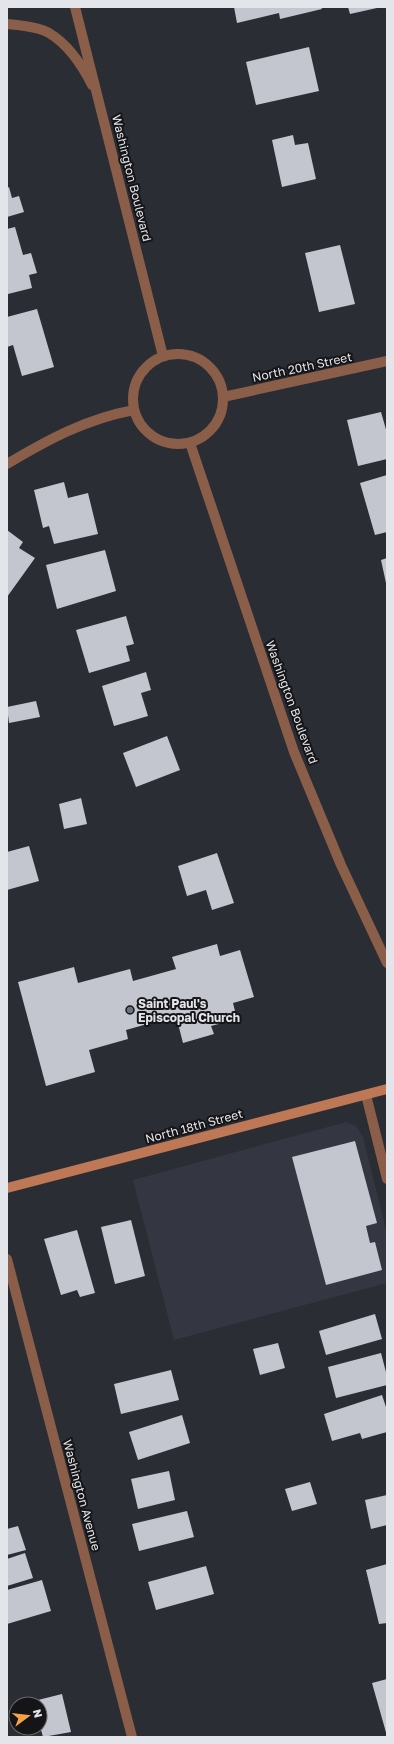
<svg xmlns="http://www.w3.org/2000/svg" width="394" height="1744" font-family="'Golos Text',sans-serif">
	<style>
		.built { fill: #343642 }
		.building { fill: #c4c6cf }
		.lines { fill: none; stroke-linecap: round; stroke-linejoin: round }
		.minor { stroke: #8a5e48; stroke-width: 10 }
		.tertiary { stroke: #8a5e48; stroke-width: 10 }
		.secondary { stroke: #be7855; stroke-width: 10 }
		.worship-dot { fill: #6b7280; stroke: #151518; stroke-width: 1.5 }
		.labels { text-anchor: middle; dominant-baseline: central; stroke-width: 4; stroke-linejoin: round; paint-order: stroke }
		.street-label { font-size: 12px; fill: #e4e5ea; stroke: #151518 }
		.poi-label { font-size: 12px; font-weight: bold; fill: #e4e5ea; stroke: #151518; text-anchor: start }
	</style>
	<rect width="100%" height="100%" fill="#2b2d34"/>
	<!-- built -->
	<path class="built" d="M346 1122 356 1126 363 1137 387 1234V1283L174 1340 133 1180Z"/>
	<!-- building -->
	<path class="building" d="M234 7H321L322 9 280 19 279 13 237 23Z
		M348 7H377V8L350 14Z
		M309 47 319 91 256 105 246 62Z
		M293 135 295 145 308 143 316 179 282 187 272 140Z
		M9 187 12 198 19 196 24 212 7 217V188Z
		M15 227 23 255 31 253 37 273 29 275 32 288 8 294 7 229Z
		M340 245 355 304 319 312 305 253Z
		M37 309 54 367 22 376 13 345 7 347V317Z
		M381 412 387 433V459L358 466 347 420Z
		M387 475V532L375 535 360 483Z
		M64 482 68 498 88 493 98 534 54 544 49 526 43 528 34 490Z
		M7 530 23 542 19 548 35 558 7 597Z
		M105 550 116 591 57 609 46 565Z
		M387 558V583H386L381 560Z
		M126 616 134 644 126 646 130 661 89 673 76 630Z
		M146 672 151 690 141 693 148 716 114 726 102 686Z
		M36 701 40 717 9 723 7 707Z
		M167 736 180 770 136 787 123 753Z
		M81 798 87 824 64 829 59 804Z
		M29 846 39 881 7 890V852Z
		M217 853 234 903 212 910 206 890 187 896 178 866Z
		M217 944 220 956 240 950 254 997 233 1003 237 1019 211 1026 214 1034 183 1043 176 1016 126 1030 128 1039 89 1050 95 1072 46 1086 18 982 74 967 78 983 130 969 133 981 176 969 172 957Z
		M355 1141 377 1223 366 1226 370 1243 375 1242 382 1270 326 1285 292 1157Z
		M131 1220 145 1276 115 1284 101 1227Z
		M77 1230 95 1293 80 1297 77 1290 61 1295 44 1239Z
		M375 1314 382 1339 326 1355 319 1331Z
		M278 1343 285 1368 260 1375 253 1349Z
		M381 1353 387 1376V1385L336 1398 328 1367Z
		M171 1370 179 1400 121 1414 114 1384Z
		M382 1395 387 1410V1432L362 1439 360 1433 332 1441 324 1414Z
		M182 1415 190 1443 138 1460 129 1432Z
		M169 1471 175 1500 138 1509 131 1479Z
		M310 1482 317 1504 292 1511 285 1489Z
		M387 1495V1525L371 1529 365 1500Z
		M187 1511 194 1537 139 1551 132 1524Z
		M18 1526 26 1550 7 1555V1529Z
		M25 1553 33 1578 7 1586V1559Z
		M387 1564V1623L379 1624 366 1570Z
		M206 1566 214 1594 156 1610 148 1582Z
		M42 1580 51 1611 7 1624V1590Z
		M387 1679V1736L372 1683Z
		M62 1694 71 1732 43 1737 40 1726V1704H35L34 1701Z"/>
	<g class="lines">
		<!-- minor -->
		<path class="minor" d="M7 24C18 25 40 27 49 33 69 45 82 65 92 85
			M223 397 387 361
			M7 464C49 439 86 419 134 410
			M366 1095 387 1179
			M7 1259 132 1737"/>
		<!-- tertiary -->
		<path class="tertiary" d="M75 7 163 356
			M133 399a45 45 0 1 1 90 0a45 45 0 1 1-90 0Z
			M190 443 294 752 341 865 387 963"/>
		<!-- secondary -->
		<path class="secondary" d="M7 1188 387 1089"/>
	</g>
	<!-- markers -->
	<circle class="worship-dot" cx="130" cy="1010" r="4"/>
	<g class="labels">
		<!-- street labels -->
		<g class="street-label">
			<text transform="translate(132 178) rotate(76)">Washington Boulevard</text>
			<text transform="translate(302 367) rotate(-12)">North 20th Street</text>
			<text transform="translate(292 702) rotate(70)">Washington Boulevard</text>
			<text transform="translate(194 1126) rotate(-15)">North 18th Street</text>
			<text transform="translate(82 1495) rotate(75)">Washington Avenue</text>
		</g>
		<!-- poi labels -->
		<g class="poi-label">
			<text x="138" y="1003">Saint Paul's<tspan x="138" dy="14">Episcopal Church</tspan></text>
		</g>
	</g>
	<!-- border -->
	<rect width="394" height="1744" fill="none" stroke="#e4e5ea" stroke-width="16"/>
	<!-- north arrow -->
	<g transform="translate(28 1716) rotate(75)"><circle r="19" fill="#151518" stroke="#68686c"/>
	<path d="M0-3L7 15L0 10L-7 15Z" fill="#f5a346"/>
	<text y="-6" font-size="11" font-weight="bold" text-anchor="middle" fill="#e4e5ea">N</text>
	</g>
</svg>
